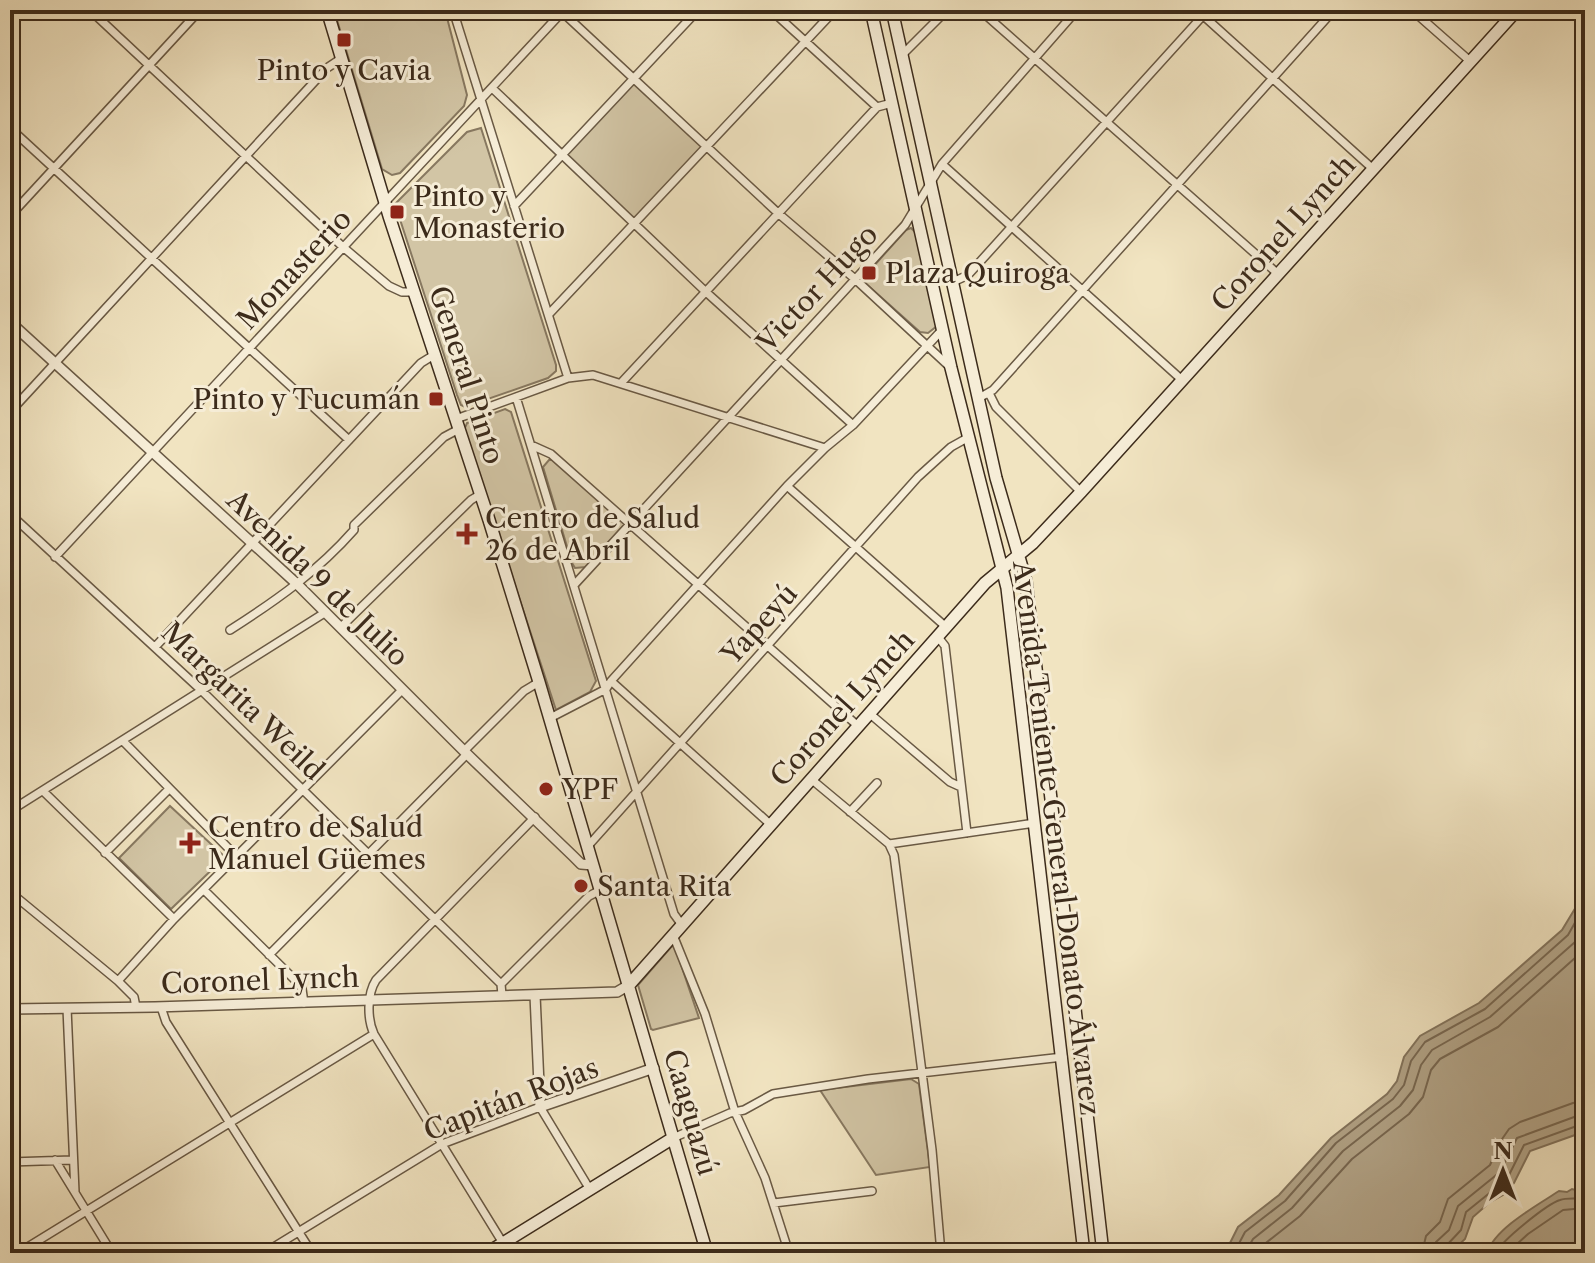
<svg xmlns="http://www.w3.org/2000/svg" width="1595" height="1263" font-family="'Libre Caslon Text',serif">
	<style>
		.green { fill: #d2c5a5; stroke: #877860; stroke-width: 2 }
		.water { fill: #b3a589; stroke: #83745d; stroke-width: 2 }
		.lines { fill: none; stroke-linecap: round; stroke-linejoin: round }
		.shore { stroke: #786852; stroke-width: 2 }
		.minor-casing { stroke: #695944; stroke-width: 10 }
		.tertiary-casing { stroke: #695944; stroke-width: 12 }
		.secondary-casing { stroke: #3c2b1b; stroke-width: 14 }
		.minor { stroke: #f6edd7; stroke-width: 7 }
		.tertiary { stroke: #f6edd7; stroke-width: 9 }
		.secondary { stroke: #f6edd7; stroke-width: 11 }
		.poi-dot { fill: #8f2418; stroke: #f6edd7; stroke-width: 3 }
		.labels { text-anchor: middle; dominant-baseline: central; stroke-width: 6; stroke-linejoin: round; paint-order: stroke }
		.poi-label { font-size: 28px; fill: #3c2b1b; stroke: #f6edd7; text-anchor: start }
		.street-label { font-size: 28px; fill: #3c2b1b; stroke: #f6edd7 }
	</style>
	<rect width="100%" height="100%" fill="#f1e4c1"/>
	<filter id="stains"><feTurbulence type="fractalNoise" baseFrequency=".0025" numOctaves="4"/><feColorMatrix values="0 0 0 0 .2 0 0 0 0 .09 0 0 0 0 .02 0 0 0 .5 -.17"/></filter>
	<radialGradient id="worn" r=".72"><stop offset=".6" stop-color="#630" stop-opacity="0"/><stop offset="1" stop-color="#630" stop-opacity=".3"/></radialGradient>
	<!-- green -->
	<path class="green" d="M334 10H445L467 95 464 106 400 173 392 175 382 169Z
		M633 79 707 147 635 224 562 156Z
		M481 128 556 365V371L548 378 465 407 461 405 457 395 395 204 467 132Z
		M911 228 915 232 937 326 928 333 920 332 864 282V277L906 230Z
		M505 409 511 412 596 681 590 692 556 710 464 430 467 423Z
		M549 460H553L625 524 586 567 575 568 572 563 543 467Z
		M170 806 225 857 171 909 119 858Z
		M672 946 675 947 699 1018 653 1030 651 1029 638 985Z
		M911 1079 919 1084 930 1167 876 1175 820 1090Z"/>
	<!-- water -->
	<path class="water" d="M1585 892V1130L1575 1135 1530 1151 1514 1183 1503 1195 1490 1202 1473 1217 1465 1239 1450 1253H1225L1238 1227 1279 1195 1331 1138 1387 1094 1397 1081 1404 1057 1420 1036 1479 1003 1562 930Z
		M1585 1186V1253H1487C1495 1228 1538 1205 1559 1191L1567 1192 1572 1189 1579 1191Z"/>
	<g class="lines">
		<!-- shore -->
		<path class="shore" d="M1234 1253 1245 1232 1285 1201 1336 1143 1393 1099 1404 1085 1411 1061 1425 1042 1485 1009 1568 935 1585 905
			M1245 1253 1253 1239 1292 1208 1343 1151 1400 1106 1413 1090 1421 1065 1432 1050 1490 1017 1575 942 1585 926
			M1259 1253 1262 1246 1300 1216 1352 1159 1409 1114 1423 1097 1431 1070 1440 1059 1498 1027 1585 949
			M1422 1253 1426 1236 1440 1222 1448 1199 1490 1165 1500 1142 1509 1129 1520 1122 1573 1103 1585 1101
			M1434 1253 1436 1242 1449 1230 1458 1206 1500 1172 1517 1138 1585 1113
			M1444 1253 1446 1246 1461 1230 1466 1212 1507 1179 1524 1145 1585 1123
			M1496 1253C1501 1241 1547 1204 1560 1200 1568 1197 1577 1200 1585 1197
			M1507 1253 1528 1234 1563 1210 1585 1208"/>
		<defs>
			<path id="minor" d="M90 10 343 247 389 286 402 292H414
				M453 10 568 378
				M560 10 779 214 855 279 951 368
				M771 10 877 107
				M980 10 1277 273
				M1197 10 1373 169
				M1412 10 1471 62
				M10 20 19 10
				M902 55 947 10
				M492 88 706 292 853 425
				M10 128 349 440
				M942 164 1182 380
				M514 206 698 10
				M10 216 200 10
				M953 282 968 275 1208 10
				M549 314 835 10
				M622 382 877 107 892 103
				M989 393 996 407 1081 492
				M516 397 674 914 682 925
				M979 398 993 390 1334 10
				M10 412 327 68 342 58
				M456 419 568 378 593 375 825 448
				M531 445 551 454 858 726
				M787 486 946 627
				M10 514 201 690 501 984 502 995
				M55 557 564 10
				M575 584 905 225 942 164 1077 10
				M341 627 471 500 481 494
				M230 630C277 600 318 571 354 530V525L444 437 459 429
				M938 637 945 646 967 833
				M155 647 421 363 434 355
				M611 681 770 824
				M869 713 950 782 961 787
				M550 718 606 689 611 681 787 486 825 448 853 425 942 330
				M123 741 236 856
				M464 751 524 691 539 682
				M811 779 889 844 1035 823
				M43 791 174 919
				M10 811 326 612
				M850 812 877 783
				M889 844 894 855 932 1150 941 1253
				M588 846 918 477 951 447 969 437
				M105 853 169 789
				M204 890 298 983 302 989 304 1003
				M10 892 118 981 134 997 136 1007
				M673 935 705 1014 735 1112 765 1178 789 1253
				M269 955 467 754
				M118 981 174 919 402 690
				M501 984 589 896 601 890
				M161 1007 166 1022 312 1253
				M67 1008 75 1192
				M673 1138 730 1113 744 1110 773 1094 868 1079 1063 1057
				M55 1160 112 1253
				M10 1162 72 1160
				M774 1203 872 1191
				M18 1253 374 1034
				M264 1253 442 1144 540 1107 589 1188
				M509 1253 374 1034C367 1019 367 994 376 980L535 817"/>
			<path id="tertiary" d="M10 322 297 584 467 754 573 856 581 864 593 865
				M535 995 540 1107 654 1068
				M10 1009 155 1007 617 992 629 985"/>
			<path id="secondary" d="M327 10 389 216 489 520 539 682 707 1253
				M871 10 951 368 1007 588 1084 1253
				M892 10 996 478 1026 581 1103 1253
				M629 985 985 583 1033 543 1081 492 1517 10
				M487 1253 673 1138"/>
		</defs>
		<!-- minor casing -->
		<use href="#minor" class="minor-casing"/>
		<!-- tertiary casing -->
		<use href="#tertiary" class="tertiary-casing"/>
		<!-- secondary casing -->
		<use href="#secondary" class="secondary-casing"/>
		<!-- minor -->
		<use href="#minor" class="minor"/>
		<!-- tertiary -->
		<use href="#tertiary" class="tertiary"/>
		<!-- secondary -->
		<use href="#secondary" class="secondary"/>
	</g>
	<!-- markers -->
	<g class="poi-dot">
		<rect x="336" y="32" width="16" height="16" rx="4"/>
		<rect x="389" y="204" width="16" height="16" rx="4"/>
		<rect x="861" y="265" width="16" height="16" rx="4"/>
		<rect x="428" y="391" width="16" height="16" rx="4"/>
		<path d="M463 522h8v8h8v8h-8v8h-8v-8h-8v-8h8z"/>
		<circle cx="546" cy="789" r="8"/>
		<path d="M186 831h8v8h8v8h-8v8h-8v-8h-8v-8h8z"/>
		<circle cx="581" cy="886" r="8"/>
	</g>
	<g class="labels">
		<!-- poi labels -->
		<g class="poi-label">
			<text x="344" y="70" text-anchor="middle">Pinto y Cavia</text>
			<text x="413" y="196">Pinto y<tspan x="413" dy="32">Monasterio</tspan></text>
			<text x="885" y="273">Plaza Quiroga</text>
			<text x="420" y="399" text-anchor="end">Pinto y Tucumán</text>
			<text x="485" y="518">Centro de Salud<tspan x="485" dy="32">26 de Abril</tspan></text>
			<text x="562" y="789">YPF</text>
			<text x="208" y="827">Centro de Salud<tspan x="208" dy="32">Manuel Güemes</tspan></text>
			<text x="597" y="886">Santa Rita</text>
		</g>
		<!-- street labels -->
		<g class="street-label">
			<text transform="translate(1283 233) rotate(-48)">Coronel Lynch</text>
			<text transform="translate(294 269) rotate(-47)">Monasterio</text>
			<text transform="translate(817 288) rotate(-47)">Victor Hugo</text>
			<text transform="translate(467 375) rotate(72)">General Pinto</text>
			<text transform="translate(318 578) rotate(44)">Avenida 9 de Julio</text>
			<text transform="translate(759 624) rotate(-48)">Yapeyú</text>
			<text transform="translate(243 701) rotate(44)">Margarita Weild</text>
			<text transform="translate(842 708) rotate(-48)">Coronel Lynch</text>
			<text transform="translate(1057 838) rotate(83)">Avenida Teniente General Donato Álvarez</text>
			<text transform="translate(260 980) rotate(-2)">Coronel Lynch</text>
			<text transform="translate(511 1099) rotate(-21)">Capitán Rojas</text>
			<text transform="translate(691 1112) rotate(74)">Caaguazú</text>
		</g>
	</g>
	<!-- margin -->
	<rect width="1595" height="1263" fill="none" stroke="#f1e4c1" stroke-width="40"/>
	<rect x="12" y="12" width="1571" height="1239" fill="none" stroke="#3c2b1b" stroke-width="4"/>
	<rect x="20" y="20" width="1555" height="1223" fill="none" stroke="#3c2b1b" stroke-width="2"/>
	<!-- north arrow -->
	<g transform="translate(1503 1171)" stroke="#f6edd7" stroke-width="6" paint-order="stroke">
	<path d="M0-6L14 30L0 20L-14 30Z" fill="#3c2b1b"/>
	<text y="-12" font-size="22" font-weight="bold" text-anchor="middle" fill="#3c2b1b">N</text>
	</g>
	<rect width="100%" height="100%" filter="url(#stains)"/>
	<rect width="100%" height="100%" fill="url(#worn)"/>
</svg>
